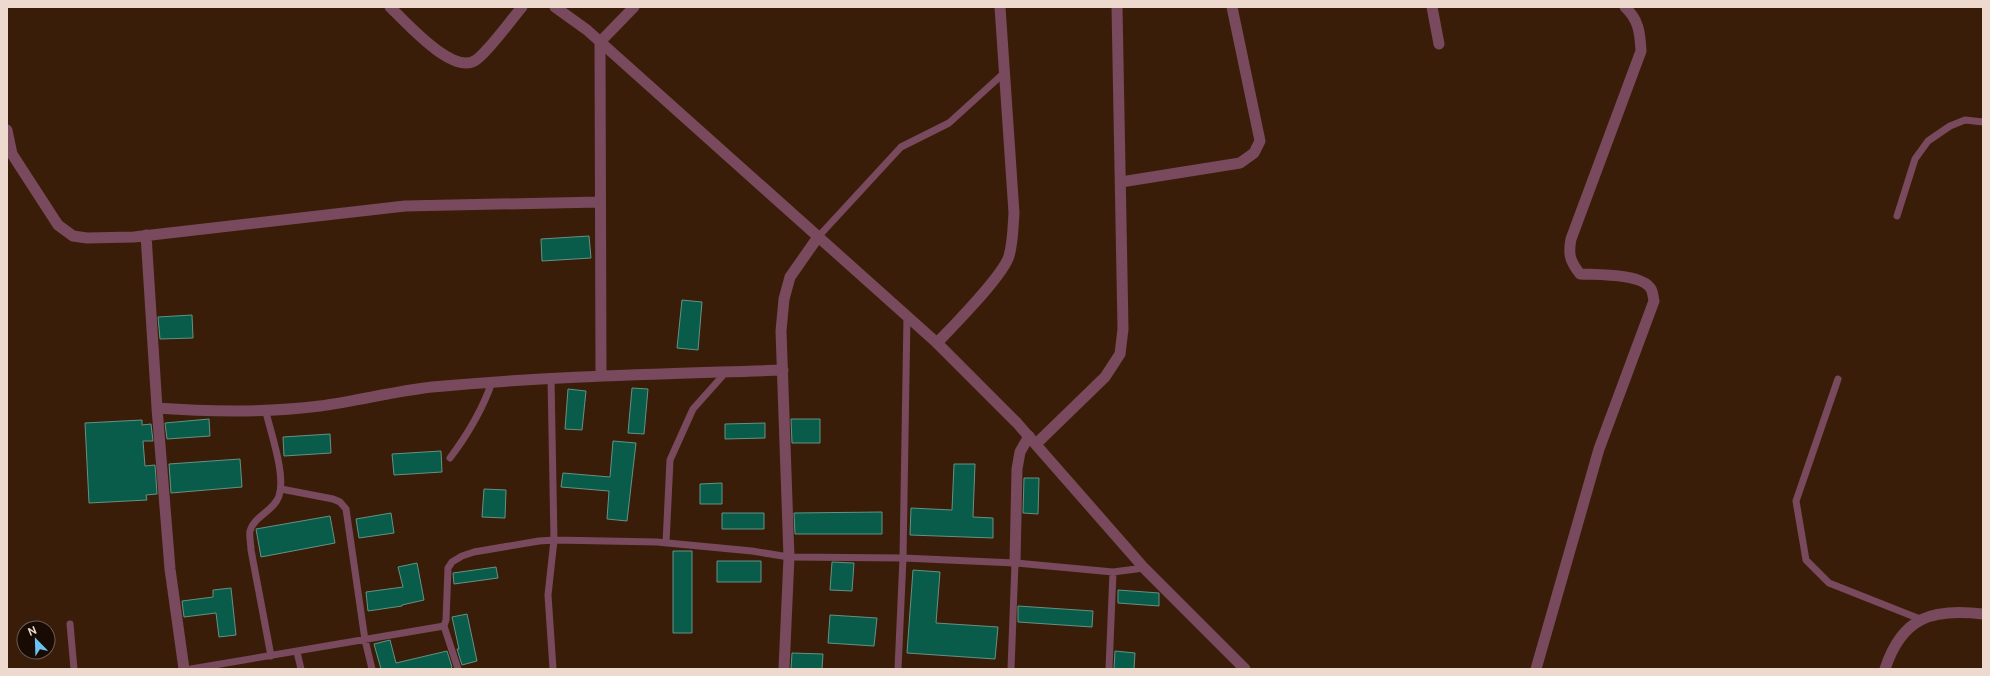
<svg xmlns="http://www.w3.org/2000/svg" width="1990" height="676" font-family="'DM Sans',sans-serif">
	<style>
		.building { fill: #0a5c4a; stroke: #639284 }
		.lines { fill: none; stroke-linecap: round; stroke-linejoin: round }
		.service { stroke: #79495d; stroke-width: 7 }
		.minor { stroke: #79495d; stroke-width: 11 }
		.tertiary { stroke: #79495d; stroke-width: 11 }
	</style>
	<rect width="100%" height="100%" fill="#3a1d08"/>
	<!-- building -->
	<path class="building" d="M589 236 591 258 542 261 541 239Z
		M682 300 702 302 698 350 677 348Z
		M192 315 193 338 160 339 158 317Z
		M632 388 648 389 644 434 628 433Z
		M568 389 586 391 582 430 565 429Z
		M209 419 210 436 167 439 165 423Z
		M791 419H820V443H792Z
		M142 420V425L151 424 153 441H143L145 466 155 465 157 494 146 495 147 500 89 503 85 423Z
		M765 423V438L725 439V424Z
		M330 434 331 453 284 456 283 437Z
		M613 441 636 443 627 521 607 519 609 491 561 487 563 473 610 477Z
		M441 451 442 472 394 475 392 454Z
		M240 459 242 487 171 493 169 464Z
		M954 464H975L973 517 993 518V538L910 535 911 508 952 510Z
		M1024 478H1039L1038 514 1023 513Z
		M722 483V504H700V484Z
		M484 489 506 490 505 518 482 517Z
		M882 512V534H795L794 513Z
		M391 513 394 533 359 538 356 519Z
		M722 513H764V529H722Z
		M330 516 335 543 261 557 256 529Z
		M673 551H692V633H673Z
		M717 561H761V582H717Z
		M832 562 854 563 852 591 830 590Z
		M417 563 424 600 402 605V606L368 611 366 592 403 587 398 567Z
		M496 567 498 578 454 584 453 573Z
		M913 570 940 572 936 623 998 627 995 659 907 653Z
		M231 588 236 635 219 637 216 613 184 617 182 601 213 597V590Z
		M1118 590 1159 593V606L1118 603Z
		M1018 606 1093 611 1092 627 1018 622Z
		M467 614 477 661 462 665 457 649H459L452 617Z
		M830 615 877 618 874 646 828 643Z
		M390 640 396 663 447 651 452 667 450 669H381L374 644Z
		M1115 651 1135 653 1134 669H1114Z
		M792 653 823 654 822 669H791Z"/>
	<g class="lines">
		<!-- service -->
		<path class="service" d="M1897 216 1915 159 1928 141 1950 126 1965 120 1983 122
			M818 237 901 147 949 123 1004 73
			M551 378 554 540 548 595 553 669
			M1838 379 1796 501 1806 560 1829 583 1920 619
			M266 412C271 434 286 475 279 496 274 511 254 516 250 531 249 537 251 544 251 550L271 656
			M450 458C468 434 482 411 492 382
			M281 489 333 499 340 502 346 509 365 640 372 669
			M666 543 670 460 693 409 726 372
			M70 624 74 669
			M444 626 458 669
			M297 652 301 669
			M191 669 444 626 446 620 448 568 452 562 462 556 474 552 539 541 554 540 657 542 752 551 789 557 903 558 1015 563 1113 572 1144 568
			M898 669 903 558 907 316
			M1011 669 1015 563
			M1109 669 1113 572"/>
		<!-- minor -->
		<path class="minor" d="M390 7C406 22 453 76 476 60 488 52 511 20 522 7
			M1432 7 1439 44
			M7 130 12 154 58 225 73 236 87 238 134 237 405 206 600 202
			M1121 182 1240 163 1254 153 1260 141 1232 7
			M146 235 157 408
			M937 343C954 325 1003 276 1009 256 1013 242 1013 227 1014 213L1000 7
			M601 376 600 42 634 7
			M1036 444 1105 377 1120 354 1123 329 1117 7
			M1015 563 1017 469 1020 452 1029 436
			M184 669 170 569 157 408C212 412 265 413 320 406 358 401 395 391 432 387 549 376 666 374 783 370
			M784 669 789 557 781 331 784 299 790 277 818 237
			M1536 669 1599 449 1654 301C1653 297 1653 292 1651 289 1642 273 1596 275 1580 274 1570 261 1568 255 1571 239L1641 51C1640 33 1639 20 1625 7
			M1885 669C1902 617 1932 608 1983 614"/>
		<!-- tertiary -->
		<path class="tertiary" d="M555 7 587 30 937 343 1017 423 1144 568 1245 669"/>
	</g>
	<!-- border -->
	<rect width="1990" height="676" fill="none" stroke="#edd9cd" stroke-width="16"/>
	<!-- north arrow -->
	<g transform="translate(36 640) rotate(337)"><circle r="19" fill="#180b04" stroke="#6d5d54"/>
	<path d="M0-3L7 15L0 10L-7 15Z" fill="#6ac3f1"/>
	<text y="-6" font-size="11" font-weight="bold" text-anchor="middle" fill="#edd9cd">N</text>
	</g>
</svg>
